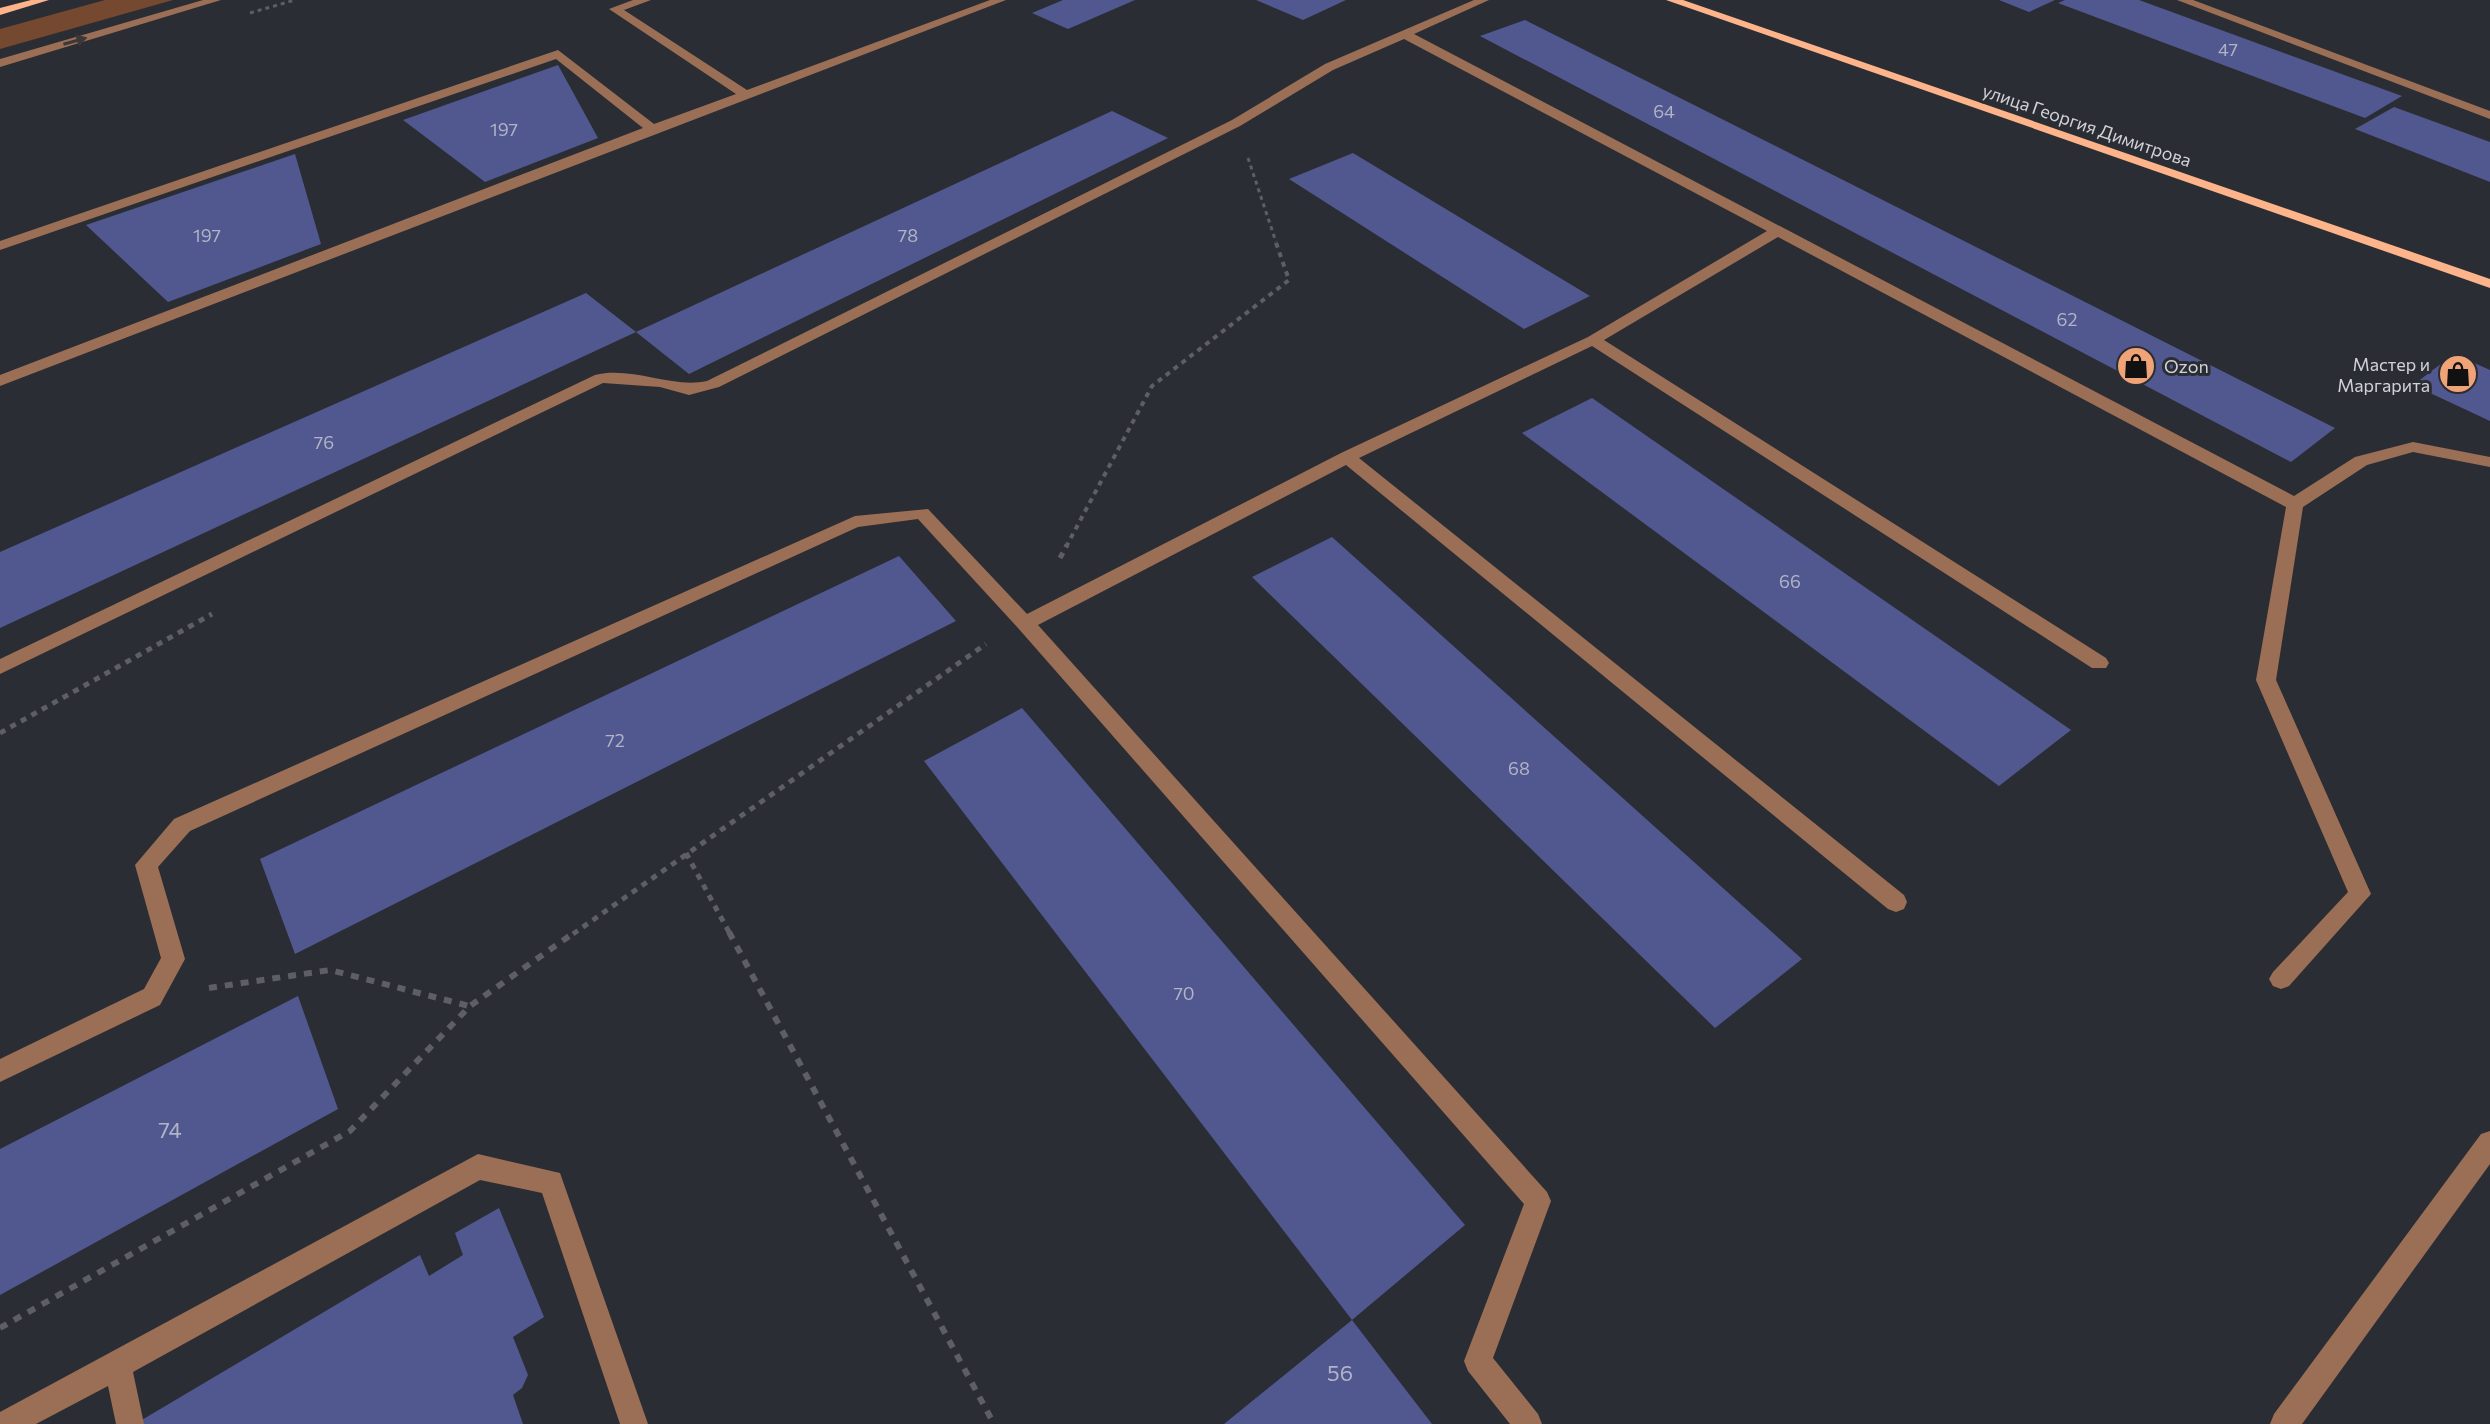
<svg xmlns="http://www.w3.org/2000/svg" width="2490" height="1424" font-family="Commissioner,sans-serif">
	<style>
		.green { fill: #754930 }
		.building { fill: #515890 }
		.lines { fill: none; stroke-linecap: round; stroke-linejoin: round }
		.path-far3 { stroke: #5d5f65; stroke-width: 3; stroke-dasharray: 4 4; stroke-linecap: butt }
		.path-far2 { stroke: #5d5f65; stroke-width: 4; stroke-dasharray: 5 5; stroke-linecap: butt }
		.path-far1 { stroke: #5d5f65; stroke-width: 5; stroke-dasharray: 6 6; stroke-linecap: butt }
		.path { stroke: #5d5f65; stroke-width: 6; stroke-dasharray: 8 8; stroke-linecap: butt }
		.minor { fill: #9b6f55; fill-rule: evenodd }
		.major { fill: #feb48a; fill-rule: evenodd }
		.oneway { fill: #3c3739 }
		.labels { text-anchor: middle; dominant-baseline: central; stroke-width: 6; stroke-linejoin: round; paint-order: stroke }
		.number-label { font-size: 18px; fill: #b1b4c5 }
		.far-street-label { font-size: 18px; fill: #d1d2d7; stroke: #2b2d34 }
		.far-poi-label { font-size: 18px; fill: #d1d2d7; stroke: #2b2d34; text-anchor: end }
		.near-number-label { font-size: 22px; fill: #b1b4c5 }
	</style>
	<rect width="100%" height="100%" fill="#2b2d34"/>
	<!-- green -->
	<path class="green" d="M105 0H173L0 49V29Z"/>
	<!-- building -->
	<path class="building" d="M1063 0H1135L1068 29 1032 13Z
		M1256 0H1346L1303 20Z
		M1999 0H2055L2029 12Z
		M2065 0H2139L2402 96 2365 118 2058 3Z
		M1525 20 1855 186 2335 428 2291 462 1480 36Z
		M558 65 598 138 485 182 403 120Z
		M2394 107 2490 142V182L2355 129Z
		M1112 111 1168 138 689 374 636 332Z
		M1353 153 1590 296 1524 329 1289 179Z
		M295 154 321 244 168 302 86 225Z
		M586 293 636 332 0 628V552Z
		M2454 354 2490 370V421L2413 385Z
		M1592 398 2071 730 1999 786 1522 433Z
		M1332 537 1802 959 1715 1028 1252 577Z
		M899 556 956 621 295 954 260 859Z
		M1022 708 1465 1225 1352 1320 924 761Z
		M298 996 338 1109 0 1295V1149Z
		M499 1208 544 1317 513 1337 528 1375 522 1388 513 1395 523 1424H135L420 1255 429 1276 463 1255 455 1233Z
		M1352 1320 1432 1424H1224Z"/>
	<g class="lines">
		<!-- path-far3 -->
		<path class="path-far3" d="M250 13 295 0
			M1248 158 1276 242"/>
		<!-- path-far2 -->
		<path class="path-far2" d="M1066 547 1152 386 1289 280 1275 240"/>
		<!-- path-far1 -->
		<path class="path-far1" d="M1060 558 1067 545
			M0 733 212 614
			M686 853 730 934
			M573 934 986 644"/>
		<!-- path -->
		<path class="path" d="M729 932 994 1424
			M209 988 330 970 469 1006
			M0 1328 350 1131 470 1006 575 932"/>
		<!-- minor -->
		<path class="minor" d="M203 0H221L0 67V59Z
			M633 0H651L624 10 747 90 990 0H1006L0 386V375L643 128 556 59 0 250V241L558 50 654 124 736 94 609 9Z
			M1474 0H1489L1414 34 2294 496 2355 457 2413 442 2490 457V467L2413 452 2367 465 2303 507 2276 680 2371 894 2289 986 2281 989 2273 986 2269 979 2273 972 2348 892 2256 680 2286 507 1778 237 1604 340 2106 658 2109 663 2106 668H2092L1592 346 1359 458 1904 895 1907 902 1904 909 1896 912 1888 909 1346 465 1038 625 1547 1192 1551 1201 1493 1358 1538 1414 1542 1424H1510L1468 1371 1464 1361 1524 1204 1018 628 918 519 858 527 190 831 158 867 185 959 160 1005 0 1082V1059L144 989 161 958 135 865 174 819 855 516 928 509 1027 614 1341 453 1588 337 1767 231 1404 39 1333 70 1240 126 719 387 689 395 660 387 603 383 0 674V659L595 375C633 366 672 389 707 381L1232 120 1325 64Z
			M2177 0H2193L2490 111V119Z
			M2490 1131V1164L2302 1424H2270L2274 1414 2481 1134Z
			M478 1154 560 1173 648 1424H620L542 1193 480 1180 133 1372 144 1424H116L108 1386 36 1424H0V1412Z"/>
		<!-- major -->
		<path class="major" d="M31 0H49L0 15V8Z
			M1666 0H1683L2490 279V288Z"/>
	</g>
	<!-- one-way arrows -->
	<defs><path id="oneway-solid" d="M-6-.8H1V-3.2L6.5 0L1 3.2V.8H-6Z" transform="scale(2)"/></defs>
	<use class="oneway" href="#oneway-solid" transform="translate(75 41) rotate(-16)"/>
	<!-- icons -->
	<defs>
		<symbol id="shop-disc" viewBox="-11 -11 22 22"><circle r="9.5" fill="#efa377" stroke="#2b2d34"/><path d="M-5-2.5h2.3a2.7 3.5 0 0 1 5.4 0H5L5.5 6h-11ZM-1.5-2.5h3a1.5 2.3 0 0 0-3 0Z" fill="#111"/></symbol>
	</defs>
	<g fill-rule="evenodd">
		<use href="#shop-disc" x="2114" y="344" width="44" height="44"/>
		<use href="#shop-disc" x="2436" y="352" width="44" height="44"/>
	</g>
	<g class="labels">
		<!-- number labels -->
		<g class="number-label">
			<text x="2228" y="49">47</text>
			<text x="1664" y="111">64</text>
			<text x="504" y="129">197</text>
			<text x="207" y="235">197</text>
			<text x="908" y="235">78</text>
			<text x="2067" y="319">62</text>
			<text x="324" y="442">76</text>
			<text x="1790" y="581">66</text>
			<text x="615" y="740">72</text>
			<text x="1519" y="768">68</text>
			<text x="1184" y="993">70</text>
		</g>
		<!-- far-street labels -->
		<g class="far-street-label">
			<text transform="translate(2087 125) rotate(19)">улица Георгия Димитрова</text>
		</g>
		<!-- far-poi labels -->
		<g class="far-poi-label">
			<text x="2430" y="364">Мастер и<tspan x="2430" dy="21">Маргарита</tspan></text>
			<text x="2164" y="366" text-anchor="start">Ozon</text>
		</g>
		<!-- near-number labels -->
		<g class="near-number-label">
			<text x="170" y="1129">74</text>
			<text x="1340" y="1372">56</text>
		</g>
	</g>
</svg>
